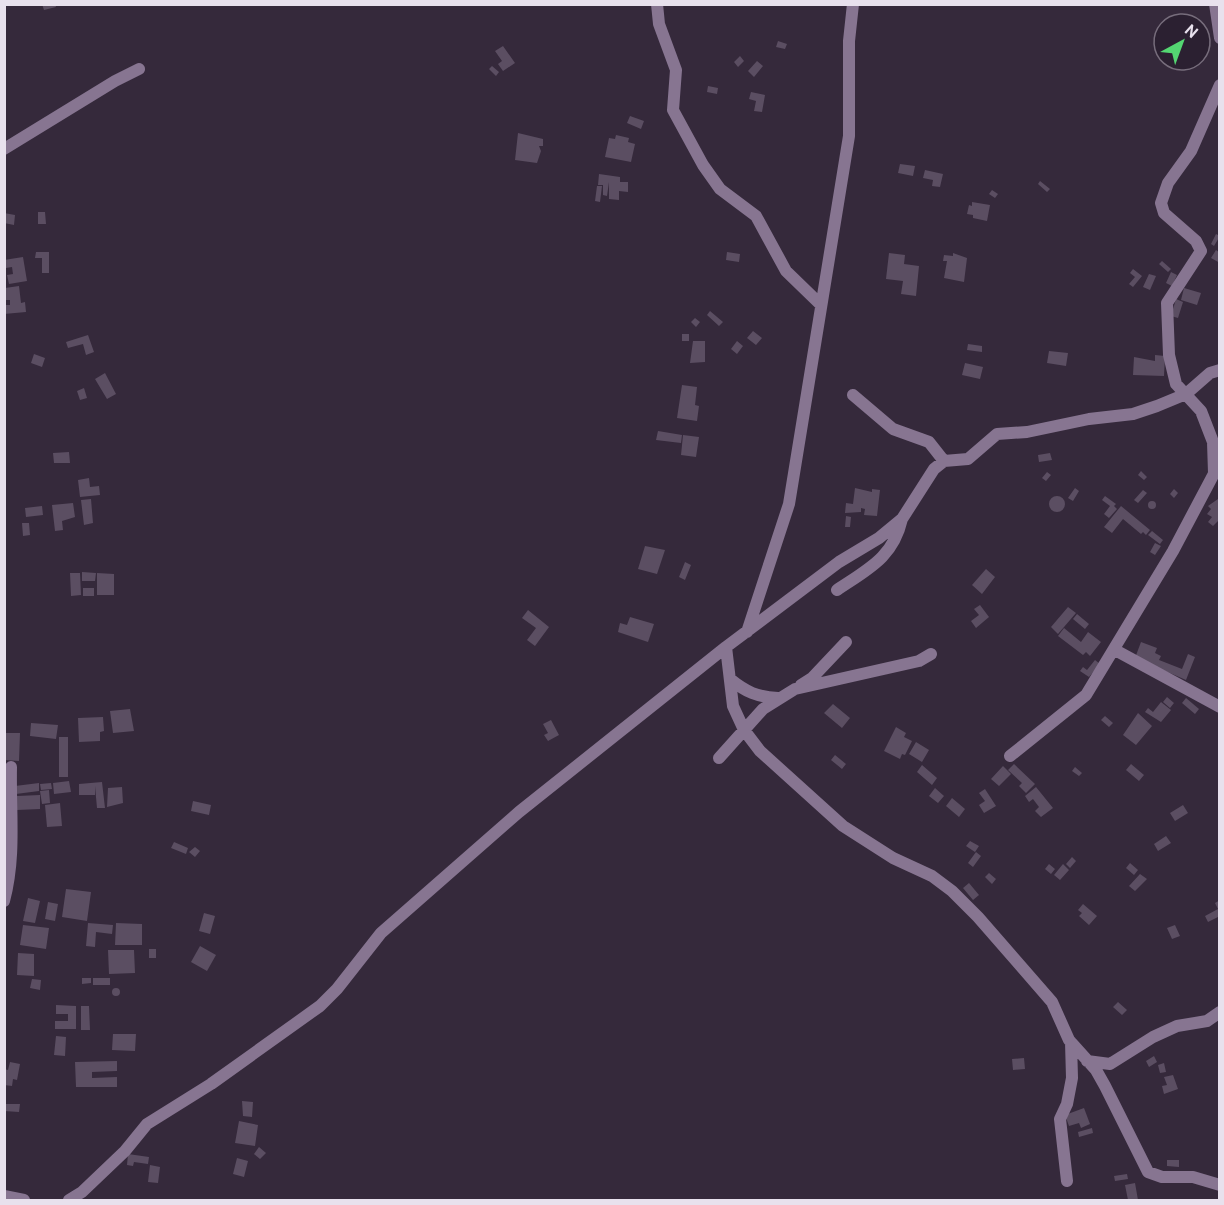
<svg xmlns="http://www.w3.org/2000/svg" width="1224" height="1205" font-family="Overpass,sans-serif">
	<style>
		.building { fill: #5b4e62 }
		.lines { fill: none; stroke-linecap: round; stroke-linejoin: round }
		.minor { stroke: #877591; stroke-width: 12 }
	</style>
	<rect width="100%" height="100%" fill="#35293b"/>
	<!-- building -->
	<path class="building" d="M42 4H55L56 7 44 10Z
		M778 41 787 44 785 49 776 47Z
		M503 46 515 63 503 71 498 64 502 61 495 51Z
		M740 56 744 61 738 67 734 62Z
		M757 61 763 66 754 77 748 71Z
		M492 66 499 72 496 76 489 69Z
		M708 86 718 88 717 94 707 92Z
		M751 92 765 95 762 112 754 111 756 101 749 99Z
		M630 116 644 121 641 129 627 123Z
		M518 133 543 139V146H539L541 151 537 163 515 160Z
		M616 135 629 138 628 142 635 144 631 162 605 157 609 138 615 139Z
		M900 164 915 166 913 176 898 173Z
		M925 170 943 174 940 187 932 186 933 180 923 178Z
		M599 174 620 177V182H628V192L619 191V200L609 199V182L607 196 603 195V185H598Z
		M1040 181 1050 189 1047 192 1038 184Z
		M597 186H602L600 202 595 201Z
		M992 190 998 194 995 198 989 194Z
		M972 202 990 205 987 221 973 218V215L967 214 969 205 972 206Z
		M38 212H45L46 224H38Z
		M4 213 15 215 14 225 4 223Z
		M1216 234 1220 236 1214 246 1211 244Z
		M1216 250 1220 253V263L1211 258Z
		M36 252H49V273H42V258H35Z
		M727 252 740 254 739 262 726 260Z
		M889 253 905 255 904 264 919 266 916 296 901 294 903 281 886 279Z
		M953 253 967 258 964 282 944 278 947 261H943L944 255 953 256Z
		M23 257 27 281 9 284 7 275 13 274 12 267 6 268 4 260Z
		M1162 261 1171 269 1168 272 1159 264Z
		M1133 269 1142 276 1133 287 1129 284 1135 277 1130 273Z
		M1171 272 1177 275 1172 286 1166 283Z
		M1149 274 1156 276 1150 290 1143 287Z
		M19 286 21 303 25 302 26 312 4 314V305H10V300H5V288Z
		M1184 288 1201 293 1197 305 1181 300Z
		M1176 299 1183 302 1178 318 1171 316Z
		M710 311 723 322 719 326 707 315Z
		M695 318 700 322 696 327 691 322Z
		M753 331 762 338 756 345 747 338Z
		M682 334H689V341H682Z
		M88 335 94 352 86 355 83 344 68 348 66 342Z
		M693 341H705V362L690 363Z
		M737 341 743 346 737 354 731 349Z
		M968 344 982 346V352L967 350Z
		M1049 351 1068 353 1066 366 1047 363Z
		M34 354 45 358 42 367 31 363Z
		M1155 355 1165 356 1164 376 1133 375 1134 357 1155 361Z
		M965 363 983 367 980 379 962 375Z
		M105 373 116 394 107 399 95 379Z
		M682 385 697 387 695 405 699 406 697 421 677 418Z
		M84 388 87 398 80 400 77 391Z
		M658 431 682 435 681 443 656 440Z
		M683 435 699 437 696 457 681 455Z
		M69 452 70 463H54L53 453Z
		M1050 453 1052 460 1039 462 1038 455Z
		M1141 471 1147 477 1144 480 1138 475Z
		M1047 472 1051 475 1046 481 1042 478Z
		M89 478 90 487 99 486 100 495 80 497 78 480Z
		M855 488 872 492V489L880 490 877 516 864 515 865 509 861 508V512L845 513 846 503 853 504Z
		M1075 488 1079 491 1073 501 1068 498Z
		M1174 489 1178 493 1174 498 1170 494Z
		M1143 490 1147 493 1138 503 1134 500Z
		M1105 496 1116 504 1114 506 1117 509 1109 518 1104 514 1110 506 1102 500Z
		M1049 504a8 8 0 1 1 16 0a8 8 0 1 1-16 0Z
		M91 499 93 523 84 525 81 500Z
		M1218 499 1220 519 1213 526 1208 522 1212 517 1207 514 1211 509 1208 506Z
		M1148 505a4 4 0 1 1 8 0a4 4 0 1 1-8 0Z
		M73 503 75 517 62 521 63 530 55 531 52 505Z
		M42 506 43 515 26 517 25 508Z
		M1121 506 1150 530 1146 535 1143 532 1141 534 1123 519 1112 533 1104 527Z
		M846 516 851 517 850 527H845Z
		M22 523H29L30 535 23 536Z
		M1152 531 1163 540 1160 544 1148 535Z
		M1155 543 1161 546 1155 555 1150 552Z
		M645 546 665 550 657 574 638 569Z
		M685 562 691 565 685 580 679 577Z
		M986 569 995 577 982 594 972 585Z
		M82 572 96 573 95 581H82Z
		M70 573H80L81 595 71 596Z
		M97 573 114 574V595H97Z
		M83 588H94V596H83Z
		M980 605 989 617 976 628 971 621 979 615 974 609Z
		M1068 607 1076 613 1058 634 1051 627Z
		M528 610 549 627 535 646 527 640 536 628 522 618Z
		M1077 614 1089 624 1085 629 1073 619Z
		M630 617 654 624 648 642 618 632 620 623 627 625Z
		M1064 628 1081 642 1088 632 1101 642 1090 656 1086 652 1083 655 1058 636Z
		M1141 642 1157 648 1155 653 1161 656 1159 660 1182 669 1188 654 1195 657 1186 680 1135 658Z
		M1095 660 1100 664 1089 677 1080 671 1083 667 1087 670Z
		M1167 697 1174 703 1170 708 1163 702Z
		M1186 698 1199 709 1195 714 1182 703Z
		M1161 702 1171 710 1161 722 1145 712 1148 708 1153 712Z
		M833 704 850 718 842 728 824 713Z
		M130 709 134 731 113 733 110 711Z
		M1138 713 1152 726 1136 745 1123 735Z
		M1105 716 1113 723 1109 727 1101 720Z
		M103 717 104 731 100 732V741L79 742 78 718Z
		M551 720 559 735 548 741 544 735 548 733 543 724Z
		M31 723 58 725 56 739 30 736Z
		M896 727 906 733 904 737 912 741 905 755 902 754 900 759 884 751Z
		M4 733H20L19 761 4 760Z
		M59 737H68V777H59Z
		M916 742 929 750 922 762 909 754Z
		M835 755 846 764 842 769 831 760Z
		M1014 764 1035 784 1026 793 1019 786 1022 783 1008 770Z
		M1131 764 1144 775 1139 781 1126 770Z
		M922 765 937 778 932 785 917 772Z
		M1003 766 1011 774 999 786 991 779Z
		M1075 767 1082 773 1079 776 1072 771Z
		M69 781 71 792 54 794 53 783Z
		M102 782 105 808H97L95 786V795H79V784Z
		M39 783V791L16 794 15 786Z
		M51 783 52 789 41 790 40 784Z
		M122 787 123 803 107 807 108 788Z
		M1036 787 1053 808 1041 817 1035 811 1039 807 1033 799 1029 802 1025 796Z
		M935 788 944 796 938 803 929 796Z
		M985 789 996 806 984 813 979 805 985 801 979 793Z
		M49 790 50 803 42 804 40 791Z
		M40 795V809L17 810V796Z
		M952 798 965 809 959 817 946 806Z
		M193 801 211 805 209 815 191 811Z
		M60 803 62 826 47 827 45 805Z
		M1183 805 1188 813 1175 821 1170 813Z
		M1166 836 1171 843 1158 851 1154 844Z
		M970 841 979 846 975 852 966 846Z
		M174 842 188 848 186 854 171 848Z
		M195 847 200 851 195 857 189 852Z
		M976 852 981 856 973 867 968 863Z
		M1072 857 1076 861 1070 868 1066 864Z
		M1130 863 1138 870 1134 875 1126 868Z
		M1049 864 1055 869 1051 874 1045 869Z
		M1063 864 1069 870 1060 880 1054 875Z
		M989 873 996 879 992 884 985 877Z
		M1140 874 1147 879 1135 891 1129 886Z
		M969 883 979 895 973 900 963 888Z
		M66 889 91 892 87 921 62 917Z
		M28 898 40 901 35 923 23 921Z
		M1220 900V916L1208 922 1205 916 1218 909 1215 903Z
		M48 902 58 904 55 921 45 919Z
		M1083 904 1097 916 1089 925 1079 916 1082 913 1078 910Z
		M204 913 215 916 210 934 199 931Z
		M88 923 113 925 112 934 96 932 95 947 86 946Z
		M116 923 142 924V945H115Z
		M23 925 49 928 46 949 20 945Z
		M1175 925 1180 936 1172 939 1167 928Z
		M200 946 216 955 207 971 191 962Z
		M149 949H156V958H149Z
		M108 950H134L135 973 109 974Z
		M18 953 34 954V976L17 975Z
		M82 978H91V983L82 984Z
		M93 978H110V985H93Z
		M32 979 41 980 40 990 30 988Z
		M112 992a4 4 0 1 1 8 0a4 4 0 1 1-8 0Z
		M1118 1002 1127 1010 1122 1015 1113 1007Z
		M56 1005 76 1006V1029H55V1021H68V1014H56Z
		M81 1006H89L90 1030H81Z
		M113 1034H136L135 1051 112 1050Z
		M56 1036 66 1037 65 1056 54 1055Z
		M1154 1056 1157 1062 1149 1067 1146 1061Z
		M1024 1058 1025 1069 1013 1070 1012 1059Z
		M117 1061V1071L92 1072V1078L117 1077V1087H76L75 1062Z
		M10 1062 20 1064 17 1080 13 1079 12 1086 4 1085V1069L8 1070Z
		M1164 1063 1166 1072 1160 1073 1158 1065Z
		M1173 1075 1178 1089 1164 1094 1162 1086 1167 1085 1164 1077Z
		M242 1101 253 1102 252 1117 243 1116Z
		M4 1104H20L19 1112 4 1111Z
		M1084 1108 1090 1124 1081 1128 1079 1123 1069 1126 1065 1115Z
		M239 1121 258 1125 255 1146 235 1143Z
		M1092 1128 1093 1133 1079 1137 1078 1132Z
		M259 1147 266 1153 260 1159 254 1154Z
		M128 1154 149 1157 148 1164 134 1162 133 1166 127 1165Z
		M237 1158 248 1161 244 1177 233 1174Z
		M1167 1160H1179V1167L1167 1166Z
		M150 1165 160 1167 158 1183 148 1182Z
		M1127 1174 1128 1179 1115 1181 1114 1176Z
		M1135 1183 1138 1200H1128L1125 1185Z"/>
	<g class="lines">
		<!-- minor -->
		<path class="minor" d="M657 4 659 24 676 70 673 110 703 165 720 189 756 216 786 271 820 304
			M1215 4 1220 38
			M4 149 115 81 139 69
			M853 395 893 429 929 442 944 461
			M1214 473 1213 442 1201 411 1176 384 1169 355 1167 303 1201 251 1196 241 1164 213 1161 203 1168 183 1191 151 1220 85
			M837 590C868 569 893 558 902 519
			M747 632 789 504 849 136V41L853 4
			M726 647 733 706 744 730 760 751 843 826 893 858 932 876 952 891 978 917 1052 1002 1069 1040 1096 1070 1105 1086 1148 1172 1162 1177H1193L1220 1185
			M1115 650 1220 707
			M730 679C746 692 757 697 778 698
			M801 685 812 678 846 642
			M1010 756 1086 695 1173 551 1218 466
			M719 758 763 709 795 689 919 661 931 654
			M4 901C16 856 10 812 11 767
			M1087 1061 1110 1064 1153 1037 1177 1026 1207 1021 1220 1012
			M1067 1181 1060 1119 1067 1104 1072 1078 1071 1042
			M4 1196 24 1200
			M69 1200 82 1192 125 1151 147 1124 211 1084 320 1006 337 989 381 933 519 812 726 647 839 562 879 538 902 519 934 469 944 461 968 459 997 434 1027 432 1089 419 1133 414 1157 406 1186 394 1210 373 1220 370"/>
	</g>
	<!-- border -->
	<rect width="1224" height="1205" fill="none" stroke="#e8e1ed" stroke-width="12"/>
	<!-- north arrow -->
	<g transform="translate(1182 42) rotate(41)"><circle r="28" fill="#2b2031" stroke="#776d7c" stroke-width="1.5"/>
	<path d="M0-4.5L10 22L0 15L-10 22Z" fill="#54d672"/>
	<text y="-9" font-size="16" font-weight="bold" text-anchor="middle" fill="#e8e1ed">N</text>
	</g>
</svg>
